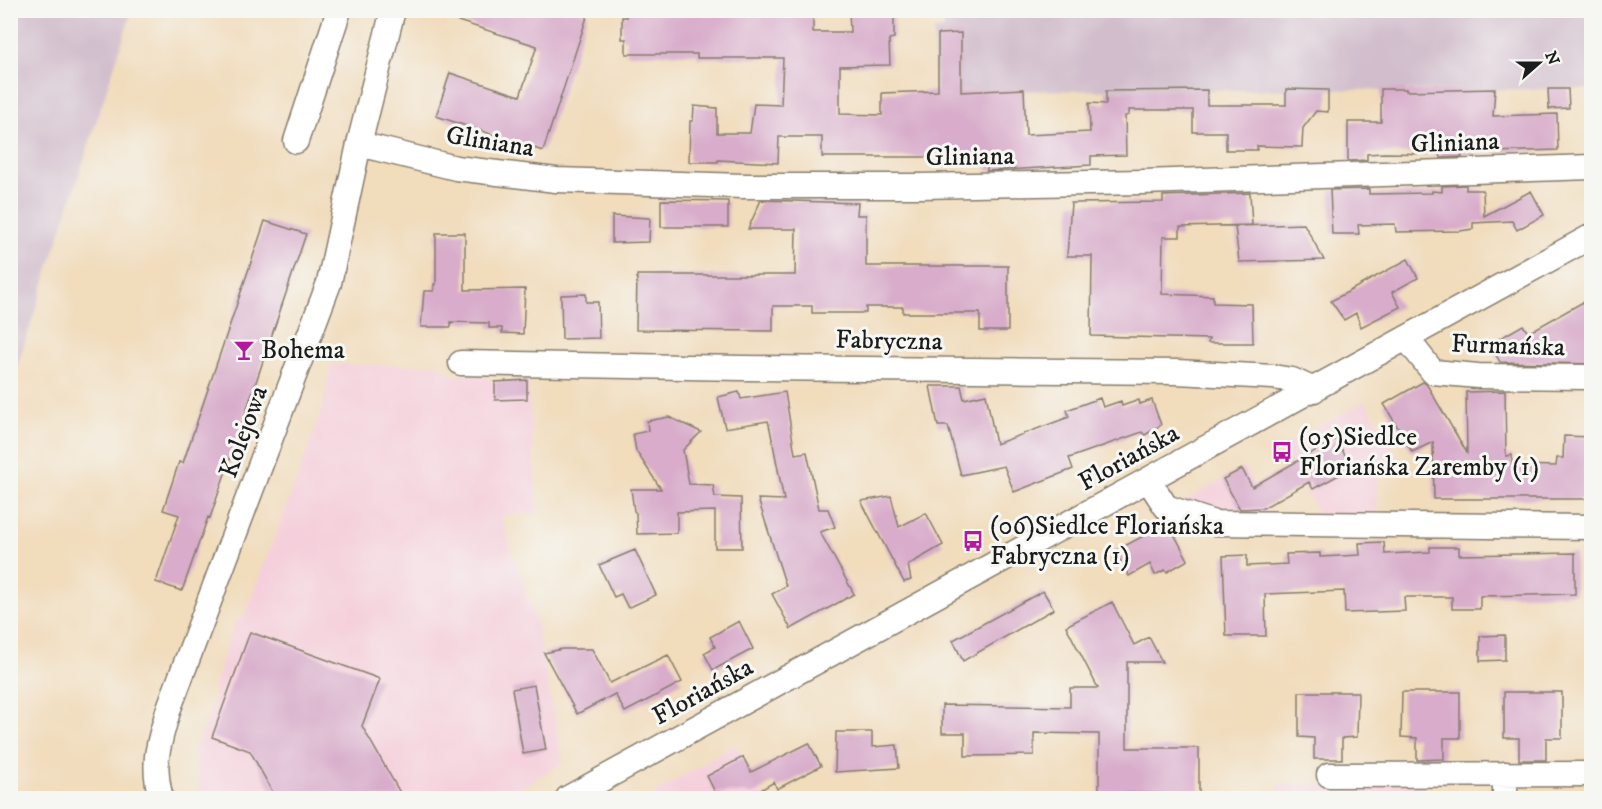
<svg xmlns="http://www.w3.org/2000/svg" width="1602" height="809" font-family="'IM FELL DW Pica',serif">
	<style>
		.built { fill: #f5cfdb }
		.industrial { fill: #d1bdcc }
		.building { fill: #d8acca }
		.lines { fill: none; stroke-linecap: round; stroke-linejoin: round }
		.minor-casing { stroke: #867c6c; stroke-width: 27 }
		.minor { stroke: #fff; stroke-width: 24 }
		.labels { text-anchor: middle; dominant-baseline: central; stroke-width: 6; stroke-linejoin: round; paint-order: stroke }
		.street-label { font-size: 26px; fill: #1c1c1c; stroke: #f6f6f2 }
		.poi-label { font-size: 26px; fill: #1c1c1c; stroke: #f6f6f2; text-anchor: start }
	</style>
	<rect width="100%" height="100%" fill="#f6f6f2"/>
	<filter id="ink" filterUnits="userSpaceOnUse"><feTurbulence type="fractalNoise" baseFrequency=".0167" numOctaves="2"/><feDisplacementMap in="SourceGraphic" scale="12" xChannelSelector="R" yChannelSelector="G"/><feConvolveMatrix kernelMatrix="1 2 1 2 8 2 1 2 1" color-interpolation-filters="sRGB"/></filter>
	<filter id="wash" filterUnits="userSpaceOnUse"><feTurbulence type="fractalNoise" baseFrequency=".008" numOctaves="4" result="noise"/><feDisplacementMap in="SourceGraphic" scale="24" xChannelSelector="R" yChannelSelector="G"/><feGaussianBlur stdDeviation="1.35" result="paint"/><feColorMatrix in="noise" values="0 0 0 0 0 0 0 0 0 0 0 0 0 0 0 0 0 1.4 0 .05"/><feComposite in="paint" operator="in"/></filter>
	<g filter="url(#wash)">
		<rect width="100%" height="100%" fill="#f1dcbc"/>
		<!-- built -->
		<path class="built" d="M331 365H438L453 376 480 374 495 382 528 380 538 514 500 515 536 622 563 763 513 792 501 787 480 798H201L194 751 215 696 213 687 235 622 244 617 300 471 322 408Z
			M1365 401 1399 459 1379 468 1376 516 1319 515 1282 447Z
			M1245 467 1270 515H1219L1181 503Z
			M736 744 765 798H654L652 795Z
			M1278 784 1427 785V798H1278Z"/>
		<!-- industrial -->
		<path class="industrial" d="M11 10 132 11 11 385 10 11Z
			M942 10 1591 11V89L935 91 934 30 944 29Z"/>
		<g id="blocks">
			<!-- building -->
			<path class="building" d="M440 10H577L588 14 543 151 436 116 450 73 520 96 537 46 439 15Z
				M626 10H664V12H671V14L813 13V32H850L849 10H889V15H894V38L889 39 890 65 840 66V114L882 115V93L938 91V34L961 33V92L1024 89 1026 135 1090 132 1089 103 1106 104V91L1207 90V105H1286V89L1328 90V112L1316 111 1303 128 1302 147 1257 146V150H1226V132H1193V110H1129V115L1125 116 1126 155 1091 156V165L987 171V158L979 157H822V137H779L778 163 718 160V162H689L690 121H693L694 106 717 108V133H750L754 104 781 105 783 58H697V54H626V39H622V17H626Z
				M1381 89H1406V91L1495 89 1493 116 1557 114 1558 150 1462 153V157L1441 158 1440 154 1384 153 1367 154V160L1348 161V122H1381Z
				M1548 89H1568L1569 108 1549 109Z
				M1466 185V190H1483L1484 216 1531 191 1544 215 1517 230 1512 221 1473 223V229L1460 231 1396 232 1395 224 1358 225 1359 234H1332L1330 190 1369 189V194L1432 193V191L1442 192V186Z
				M1250 193 1252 225 1180 227V237H1163L1162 294 1213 296V303L1252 304 1253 343H1208L1209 339 1091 336 1092 256H1067L1071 203 1163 202V196Z
				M661 200 728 201V227H661Z
				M761 200 858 203 857 215H866V266H1008V331H980V313H903V307H866V313H812V306H773V331L636 330 637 275H795L796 229H748Z
				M612 216 650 218 649 242 612 243Z
				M265 221 306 234 210 518 208 517 182 591 156 582 179 515 163 510 179 462 183 463Z
				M1304 224 1324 260 1239 262 1235 226Z
				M436 233H465V290L525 289 523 334 502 333V328H489V323L451 322V327H421L424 291H434V284H436Z
				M1408 259 1418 278 1392 292 1400 307 1361 327 1356 313 1344 320 1331 301Z
				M586 294V302H598L599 338 562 339 561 295Z
				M1592 297V364L1500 362 1490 344 1523 325 1528 333Z
				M527 380V399L495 400V382Z
				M1423 382 1427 385 1467 453 1466 392 1505 391 1506 456 1512 455V465L1556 466 1557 458H1563L1564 436 1592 437V499H1434L1433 442 1412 452 1384 404Z
				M930 386H961L964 399 986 394 996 444 1069 417 1067 410 1100 398 1103 407 1121 401 1122 406 1139 400 1140 404 1152 400 1161 425 1145 435 1142 432 1069 458 1073 469 1014 492 1004 466 961 475 948 426H938Z
				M739 392 741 399 785 392 795 454 807 452 819 509H828L835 527 820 532 854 594 791 629 772 594 786 586 758 499 784 500 770 429 768 421 725 428 718 397Z
				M669 417 701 432 683 450 689 484 713 485 715 497 741 498 742 548H715V511L677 512V533L637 534 636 513 634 511 631 489H661L636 451 633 434 648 431 647 421Z
				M1336 439 1352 468 1313 489 1309 482 1263 508 1240 509 1223 479 1242 469 1252 487Z
				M891 496 899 527 926 513 943 545 908 565 911 580 904 582 861 501Z
				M1168 523 1188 560 1167 572 1165 570 1155 575 1150 564 1129 576 1115 551Z
				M1384 542 1385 554 1430 552V547H1459V555L1575 553V594L1480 596V609H1452V597H1404L1405 611 1345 613 1344 591 1265 594 1266 636H1226L1223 556 1247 555V566L1287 564 1286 554 1320 553V557L1360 555 1359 543Z
				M635 550 656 595 628 608 621 594 614 597 599 565Z
				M1043 591 1054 609 963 661 953 640Z
				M1112 602 1134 645 1149 637 1162 662H1127V748H1199V794L1099 793V734L1034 733V755L965 756V733H942V705L1070 707V688H1098L1066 626Z
				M739 621 753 649 713 670 704 653 715 647 710 637Z
				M250 632 380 679 362 726 403 798H276L250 751 212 737Z
				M1505 635V660L1480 661V636Z
				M562 649H592L610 683 668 655 682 682 625 712 615 694 577 714 544 653Z
				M534 685 546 750 523 754 512 689Z
				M1299 692H1358L1357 737 1342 738V759H1314V738L1299 737Z
				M1402 692H1460V738H1444V759L1417 760V738L1401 737Z
				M1504 692H1562V738H1546V760H1519V738H1504Z
				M836 732H872V747L897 745 899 768 835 772Z
				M809 743 821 766 777 789 774 782 754 794 715 792 707 776 743 757 751 772Z"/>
		</g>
	</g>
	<g filter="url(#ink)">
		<use href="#blocks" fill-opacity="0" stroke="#867c6c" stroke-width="1.5"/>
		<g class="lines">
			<defs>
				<path id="minor" d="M296 141 339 10
					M359 144 456 168 556 180 743 186H920L1143 182 1592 167
					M1407 339 1433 372 1478 376 1587 377
					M461 363 742 368 1177 372 1273 377 1292 380 1314 390
					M1149 481 1166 507 1214 523 1592 527
					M1329 775 1592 774
					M161 798C151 762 159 743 169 708L329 283 359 144 393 10
					M568 798 1592 236
					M1505 798V774"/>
			</defs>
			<!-- minor casing -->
			<use href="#minor" class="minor-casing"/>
			<!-- minor -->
			<use href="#minor" class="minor"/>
		</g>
	</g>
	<!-- icons -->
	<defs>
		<symbol id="bar-bare" viewBox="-9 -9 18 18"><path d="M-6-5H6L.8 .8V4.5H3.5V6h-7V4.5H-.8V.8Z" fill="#b5179e" stroke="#f6f6f2" stroke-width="2.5" paint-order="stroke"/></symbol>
		<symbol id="bus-bare" viewBox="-9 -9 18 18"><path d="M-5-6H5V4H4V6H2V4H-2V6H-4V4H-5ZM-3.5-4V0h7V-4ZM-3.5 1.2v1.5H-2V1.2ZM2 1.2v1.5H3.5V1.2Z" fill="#b5179e" stroke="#f6f6f2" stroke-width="2.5" paint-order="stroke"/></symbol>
	</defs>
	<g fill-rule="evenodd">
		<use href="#bar-bare" x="229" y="335" width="30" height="30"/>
		<use href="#bus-bare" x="1267" y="437" width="30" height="30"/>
		<use href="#bus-bare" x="958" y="526" width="30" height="30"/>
	</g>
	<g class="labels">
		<!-- street labels -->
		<g class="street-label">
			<text transform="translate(490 142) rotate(9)">Gliniana</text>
			<text transform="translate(1455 143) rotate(-2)">Gliniana</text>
			<text transform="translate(970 157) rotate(-1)">Gliniana</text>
			<text transform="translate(889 341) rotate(1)">Fabryczna</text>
			<text transform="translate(1508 346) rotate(2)">Furmańska</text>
			<text transform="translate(244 432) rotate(-70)">Kolejowa</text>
			<text transform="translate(1129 458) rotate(-29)">Floriańska</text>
			<text transform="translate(703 692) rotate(-29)">Floriańska</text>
		</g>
		<!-- poi labels -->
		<g class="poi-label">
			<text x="261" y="350">Bohema</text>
			<text x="1299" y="437">(05)Siedlce<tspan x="1299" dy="30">Floriańska Zaremby (1)</tspan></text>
			<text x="990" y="526">(06)Siedlce Floriańska<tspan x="990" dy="30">Fabryczna (1)</tspan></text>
		</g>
	</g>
	<!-- margin -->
	<rect width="1602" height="809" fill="none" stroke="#f6f6f2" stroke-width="36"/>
	<!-- north arrow -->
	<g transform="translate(1539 63) rotate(69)" stroke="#f6f6f2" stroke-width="4.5" paint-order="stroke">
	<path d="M0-4.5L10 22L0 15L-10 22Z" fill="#1c1c1c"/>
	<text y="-9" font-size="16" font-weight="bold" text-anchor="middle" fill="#1c1c1c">N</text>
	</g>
</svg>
